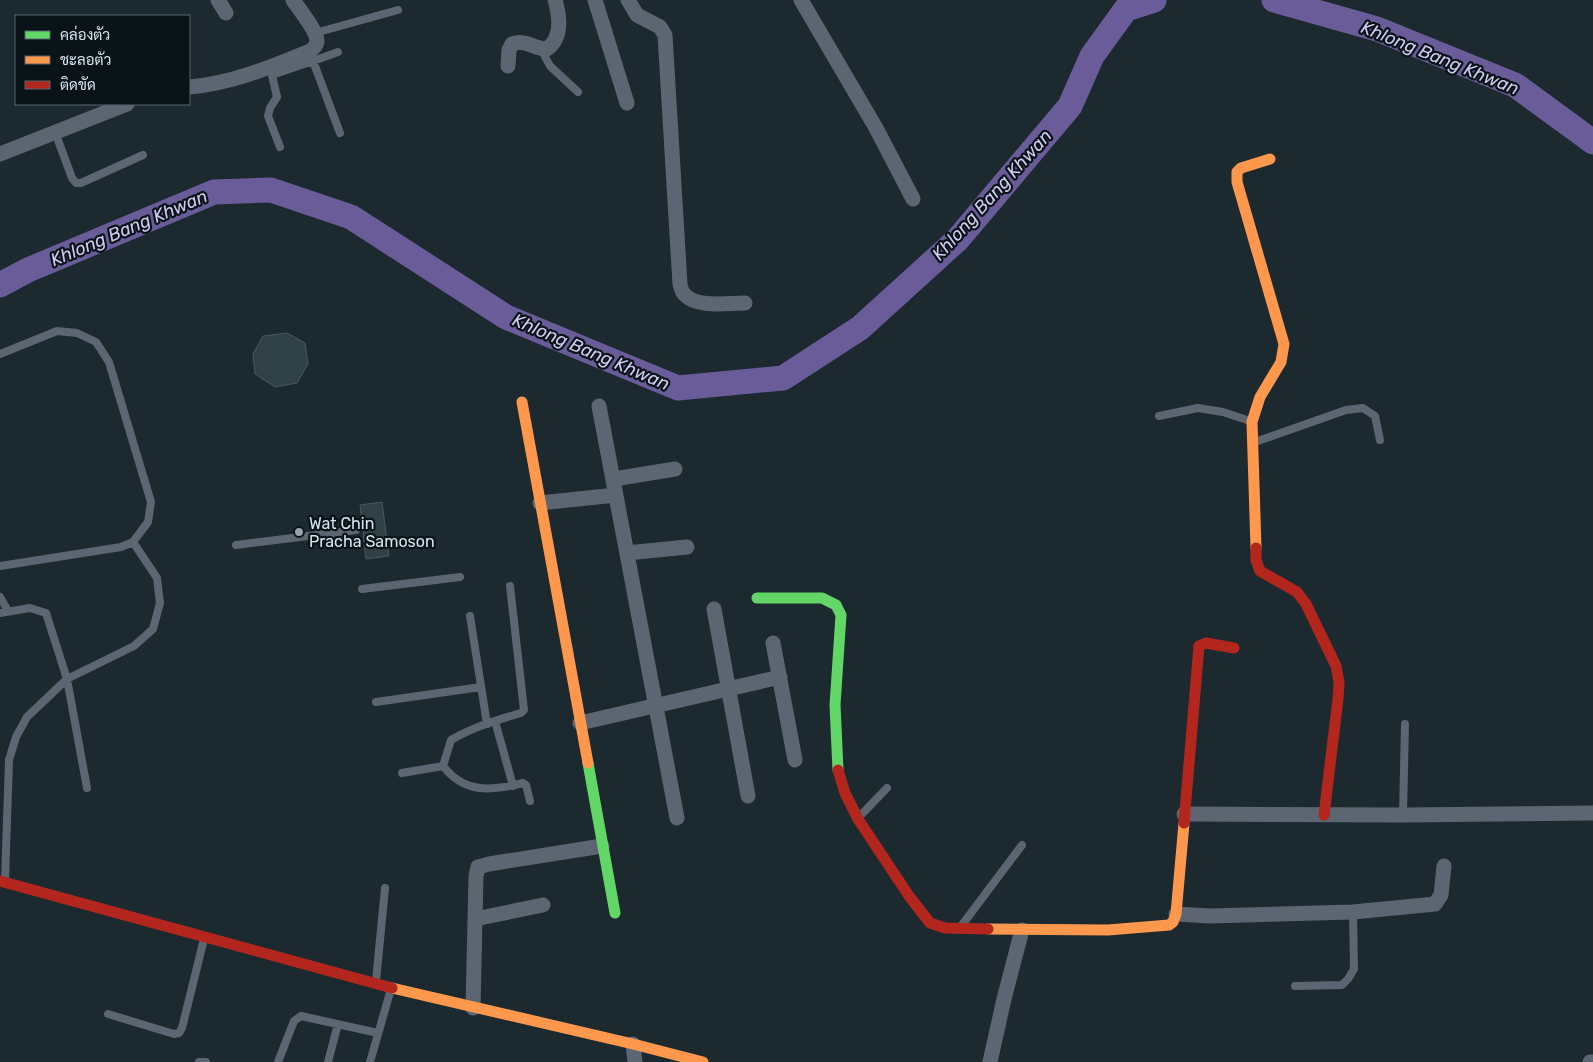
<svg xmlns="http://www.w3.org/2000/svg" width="1593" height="1062" font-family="Rubik,Sarabun,sans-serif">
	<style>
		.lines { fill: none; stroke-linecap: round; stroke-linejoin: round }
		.river { stroke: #6a5c99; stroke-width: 25 }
		.building { fill: #304145; stroke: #4b575a }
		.lane { stroke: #5c6571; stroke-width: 8 }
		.street { stroke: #5c6571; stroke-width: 15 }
		.fast { stroke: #63d668; stroke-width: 11 }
		.slow { stroke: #ff974d; stroke-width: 11 }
		.jam { stroke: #b3261e; stroke-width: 11 }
		.poi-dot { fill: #95a3aa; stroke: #091318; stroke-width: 2 }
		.labels { text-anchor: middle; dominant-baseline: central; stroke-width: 4.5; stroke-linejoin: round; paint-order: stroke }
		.poi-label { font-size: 16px; fill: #d6e4ec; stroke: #091318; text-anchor: start }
		.water-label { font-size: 18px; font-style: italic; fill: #d2caf0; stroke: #091318 }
	</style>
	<rect width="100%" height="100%" fill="#1c292f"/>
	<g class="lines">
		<!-- river -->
		<path class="river" d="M1274 0 1377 29 1515 85 1593 142
			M0 285 28 270 214 192 271 190 351 217 506 317 678 388 783 378 860 328 958 239 1070 106 1092 56 1126 9 1154 0"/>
	</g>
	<!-- building -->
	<path class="building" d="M287 333 305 343 308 364 297 383 275 387 255 374 253 354 263 336Z
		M382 502 389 556 366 559 360 505Z"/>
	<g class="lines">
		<!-- lane -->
		<path class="lane" d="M315 33 398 10
			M541 49 550 66 578 92
			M338 52 313 61 340 133
			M55 132 72 178 76 183H81L143 155
			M280 147 268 116 270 108 277 97 272 75 313 61 310 51
			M0 354 57 331 77 333 96 342 109 362 151 502 148 522 133 542 121 547 0 566
			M1159 416 1198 408 1223 412 1250 421
			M1255 442 1346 410 1363 408 1375 416 1380 440
			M236 545 356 530
			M362 589 460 577
			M0 597 8 611
			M0 613 30 608 46 613 67 679 87 788
			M470 616 487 724
			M376 702 481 687
			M495 721 513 786
			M443 766C465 794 491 791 523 783L526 785 530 801
			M402 773 443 766 451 740C473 727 497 720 521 713L524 710 510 586
			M1403 815 1405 724
			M859 817 887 788
			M5 881 9 760 16 737 27 717 67 679 134 646 153 629 160 603 157 578 133 542
			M962 925 1022 845
			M376 981 385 888
			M1295 986 1342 985 1348 979 1354 969 1353 912
			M108 1014 174 1034 179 1033 182 1028 204 939
			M199 1062H206
			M278 1062 294 1021 301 1016 378 1033
			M328 1062 338 1024
			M370 1062 391 989"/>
		<!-- street -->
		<path class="street" d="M218 0 226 13
			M595 0 627 103
			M628 0 637 15 660 27 665 35 680 284C681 288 682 293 685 295 697 308 728 303 745 303
			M801 0 876 128 913 199
			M508 66 509 50 512 44C526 39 534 49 547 49 562 38 560 17 555 0
			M189 87C230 84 271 67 310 51 313 49 316 46 317 42 318 32 299 9 293 0
			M0 154 127 104
			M599 406 677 818
			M614 479 675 469
			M540 503 616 495
			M627 553 687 547
			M714 609 748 796
			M773 643 795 760
			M580 723 780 677
			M1184 814 1403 815 1593 813
			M1176 914 1210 916 1353 912 1435 904 1441 895 1444 866
			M475 919 543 905
			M473 1008 476 876 478 867 489 864 602 846
			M633 1044 635 1062
			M990 1062 1004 999 1022 930
			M1590 1062H1593"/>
		<!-- fast -->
		<path class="fast" d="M757 598H822L836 605 841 615 835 705 838 770
			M588 763 615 913"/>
		<!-- slow -->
		<path class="slow" d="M522 402 588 763
			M1256 548 1252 422 1260 397 1281 362 1284 344 1237 182V172L1241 168 1270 159
			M988 929 1108 930 1169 925 1173 922 1176 914 1184 823
			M392 988 633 1044 703 1062"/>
		<!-- jam -->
		<path class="jam" d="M1256 548V560L1260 571 1297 592 1306 604 1336 666 1339 682 1338 699 1324 815
			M838 770 845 793 858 819 909 896 930 923 945 928 988 929
			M1184 823 1199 646 1206 643 1234 648
			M0 881 392 988"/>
	</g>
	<!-- markers -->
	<circle class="poi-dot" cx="299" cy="532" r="5"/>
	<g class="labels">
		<!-- poi labels -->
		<g class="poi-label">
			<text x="309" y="523">Wat Chin<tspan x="309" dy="18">Pracha Samoson</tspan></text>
		</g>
		<!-- water labels -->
		<g class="water-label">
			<text transform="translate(1440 58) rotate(22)">Khlong Bang Khwan</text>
			<text transform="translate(992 195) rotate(-48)">Khlong Bang Khwan</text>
			<text transform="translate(129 228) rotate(-23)">Khlong Bang Khwan</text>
			<text transform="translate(591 352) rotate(23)">Khlong Bang Khwan</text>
		</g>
	</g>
	<!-- legend -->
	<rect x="15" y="15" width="175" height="90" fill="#091318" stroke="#5b676d"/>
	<rect x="25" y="31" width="25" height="8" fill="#63d668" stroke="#5b676d"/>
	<text x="60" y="40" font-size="15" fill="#d6e4ec">คล่องตัว</text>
	<rect x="25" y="56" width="25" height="8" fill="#ff974d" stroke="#5b676d"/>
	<text x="60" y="65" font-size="15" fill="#d6e4ec">ชะลอตัว</text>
	<rect x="25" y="81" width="25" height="8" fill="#b3261e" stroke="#5b676d"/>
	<text x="60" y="90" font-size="15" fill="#d6e4ec">ติดขัด</text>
</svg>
